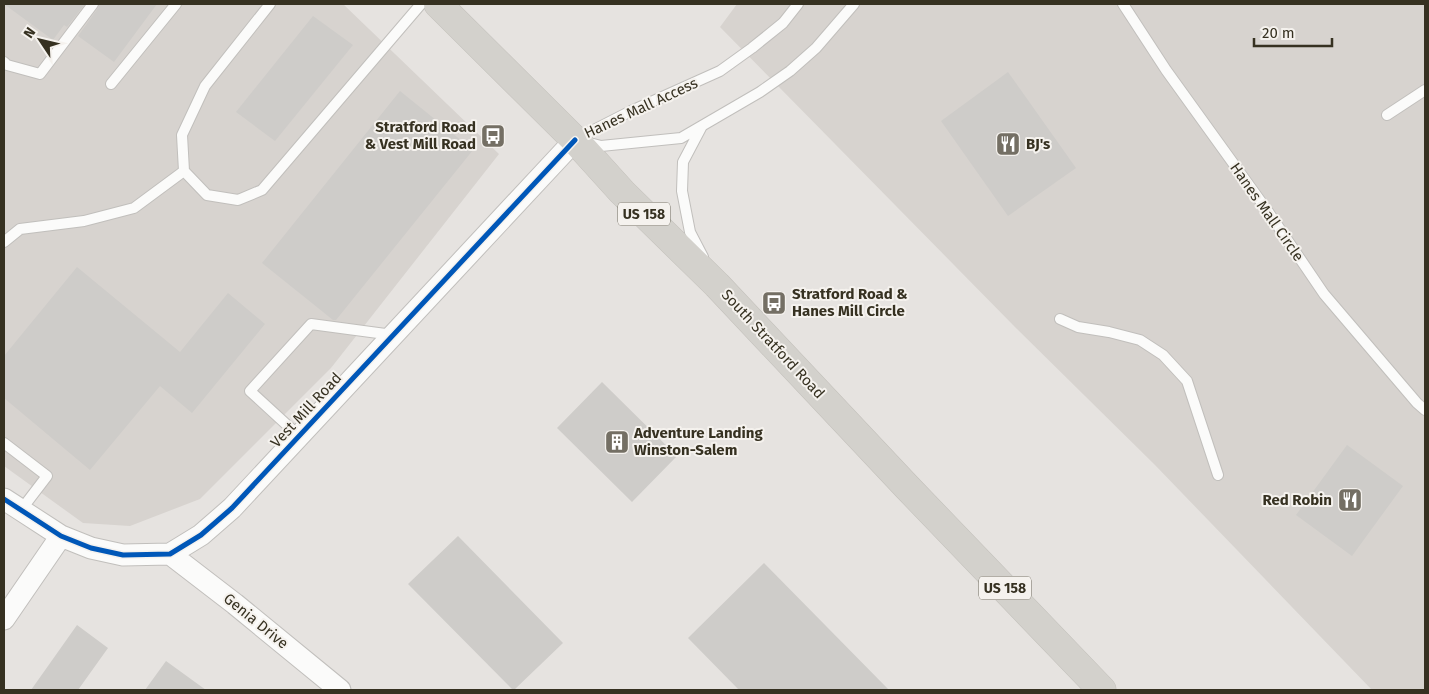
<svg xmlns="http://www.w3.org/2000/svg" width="1429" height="694" font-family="'Fira Sans',sans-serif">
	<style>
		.built { fill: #d7d3cf }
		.building { fill: #ceccc9 }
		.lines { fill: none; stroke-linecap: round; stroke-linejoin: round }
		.lane-casing { stroke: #c1bfbc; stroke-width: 12 }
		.street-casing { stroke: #c1bfbc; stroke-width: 23 }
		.primary-casing { stroke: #c3c0bb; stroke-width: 29 }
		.lane { stroke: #fbfbfa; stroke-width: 10 }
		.street { stroke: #fbfbfa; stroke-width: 21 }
		.primary { stroke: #d3d1cc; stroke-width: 28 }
		.cycleway-casing { stroke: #f5f2ee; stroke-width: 8 }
		.cycleway { stroke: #0057b8; stroke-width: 5 }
		.labels { text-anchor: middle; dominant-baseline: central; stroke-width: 4; stroke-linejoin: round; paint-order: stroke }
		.shield { fill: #f5f2ee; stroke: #6f6b5e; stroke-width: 1 }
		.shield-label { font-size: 14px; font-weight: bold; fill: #363121 }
		.street-label { font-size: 15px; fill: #363121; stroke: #f5f2ee }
		.poi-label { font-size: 15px; font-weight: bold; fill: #363121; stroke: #f5f2ee; text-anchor: start }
	</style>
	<rect width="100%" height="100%" fill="#e6e3e0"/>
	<!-- built -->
	<path class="built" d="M4 4H343L499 154 331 368 200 499 130 526 83 523 4 466Z
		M737 4H1425V690H1372L1155 465 1013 325 720 27Z"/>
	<!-- building -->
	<path class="building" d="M4 4H85L67 27 64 25 53 40Z
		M100 4H157L114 62 78 36 98 8Z
		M313 16 353 45 275 141 236 112Z
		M1008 72 1076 168 1008 216 941 121Z
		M400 91 473 150 336 320H333L262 263Z
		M77 267 180 352 228 293 265 324 192 413 160 386 90 470 4 398V356Z
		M602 382 677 456 632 502 557 428Z
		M1347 445 1403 486 1352 556 1296 515Z
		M458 536 563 643 514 690H513L408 584Z
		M764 563 889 690H739L688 638Z
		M77 625 108 648 78 690H31Z
		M166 661 206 690H145Z"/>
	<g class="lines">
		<defs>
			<path id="lane" d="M270 4 205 86 182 135 184 171 207 195 238 200 262 190 421 4
				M1123 4 1166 70 1269 213 1324 294 1417 403 1425 410
				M4 62 7 65 40 74 93 4
				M111 84 176 4
				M1387 115 1425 90
				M702 126 683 162 682 191 690 232 703 257
				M576 139 631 111 720 71 752 48 783 23 798 4
				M586 142 601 146 681 138 760 92 790 71 816 48 854 4
				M4 242 20 229 84 221 134 208 184 171
				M1060 319 1078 327 1109 332 1140 340 1163 355 1187 381 1218 475
				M299 436 250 391 311 324 393 335
				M4 443 47 476 21 510"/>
			<path id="street" d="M4 499 61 536 91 548 123 555 170 554 201 535 232 508 575 140
				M170 554 235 604 340 690
				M4 619 61 536"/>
			<path id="primary" d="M438 4 575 140 622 192 717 285 907 487 1102 690"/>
		</defs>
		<!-- lane casing -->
		<use href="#lane" class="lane-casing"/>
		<!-- street casing -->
		<use href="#street" class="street-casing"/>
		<!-- primary casing -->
		<use href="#primary" class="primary-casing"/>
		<!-- lane -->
		<use href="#lane" class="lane"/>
		<!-- street -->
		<use href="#street" class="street"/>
		<!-- primary -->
		<use href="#primary" class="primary"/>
		<defs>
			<path id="cycleway" d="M4 499 61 536 91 548 123 555 170 554 201 535 232 508 575 140"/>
		</defs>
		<!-- cycleway casing -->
		<use href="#cycleway" class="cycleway-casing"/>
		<!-- cycleway -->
		<use href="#cycleway" class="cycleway"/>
	</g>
	<!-- icons -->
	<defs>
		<symbol id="bus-square" viewBox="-11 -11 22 22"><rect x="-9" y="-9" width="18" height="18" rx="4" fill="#746f64" stroke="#f5f2ee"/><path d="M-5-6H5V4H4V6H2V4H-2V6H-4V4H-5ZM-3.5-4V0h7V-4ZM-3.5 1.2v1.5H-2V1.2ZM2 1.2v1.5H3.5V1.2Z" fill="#fff"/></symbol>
		<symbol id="restaurant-square" viewBox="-11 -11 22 22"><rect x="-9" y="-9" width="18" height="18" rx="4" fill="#746f64" stroke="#f5f2ee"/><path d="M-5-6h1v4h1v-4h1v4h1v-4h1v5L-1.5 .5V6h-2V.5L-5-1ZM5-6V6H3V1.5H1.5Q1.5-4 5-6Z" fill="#fff"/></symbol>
		<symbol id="building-square" viewBox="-11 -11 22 22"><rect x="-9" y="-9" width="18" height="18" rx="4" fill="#746f64" stroke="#f5f2ee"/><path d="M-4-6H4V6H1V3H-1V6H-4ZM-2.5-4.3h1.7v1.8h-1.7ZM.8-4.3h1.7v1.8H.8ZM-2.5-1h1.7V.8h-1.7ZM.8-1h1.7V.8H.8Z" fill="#fff"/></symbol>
	</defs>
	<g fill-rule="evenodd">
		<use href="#bus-square" x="479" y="122" width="28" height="28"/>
		<use href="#restaurant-square" x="994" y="130" width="28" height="28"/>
		<use href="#bus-square" x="760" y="289" width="28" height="28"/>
		<use href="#building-square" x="603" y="428" width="28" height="28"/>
		<use href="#restaurant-square" x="1336" y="486" width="28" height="28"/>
	</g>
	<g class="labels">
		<!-- shield labels -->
		<g class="shield">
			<rect x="618" y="202.5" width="52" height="23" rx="4"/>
			<rect x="979" y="576.5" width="52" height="23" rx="4"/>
		</g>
		<g class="shield-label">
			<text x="644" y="214">US 158</text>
			<text x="1005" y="588">US 158</text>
		</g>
		<!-- street labels -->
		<g class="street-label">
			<text transform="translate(641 108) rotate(-25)">Hanes Mall Access</text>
			<text transform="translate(1267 212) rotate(55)">Hanes Mall Circle</text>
			<text transform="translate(773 344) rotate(47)">South Stratford Road</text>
			<text transform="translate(306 410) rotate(-47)">Vest Mill Road</text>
			<text transform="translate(256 621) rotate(39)">Genia Drive</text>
		</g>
		<!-- poi labels -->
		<g class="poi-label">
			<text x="476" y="127" text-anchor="end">Stratford Road<tspan x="476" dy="17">&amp; Vest Mill Road</tspan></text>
			<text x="1026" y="144">BJ's</text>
			<text x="792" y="294">Stratford Road &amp;<tspan x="792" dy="17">Hanes Mill Circle</tspan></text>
			<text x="634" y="433">Adventure Landing<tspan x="634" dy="17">Winston-Salem</tspan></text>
			<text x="1332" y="500" text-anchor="end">Red Robin</text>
		</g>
	</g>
	<!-- border -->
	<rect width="1429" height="694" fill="none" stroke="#363121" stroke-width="10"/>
	<!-- north arrow -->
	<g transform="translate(40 40) rotate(305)" stroke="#f5f2ee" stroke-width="4" paint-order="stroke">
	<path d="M0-4L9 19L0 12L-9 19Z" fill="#363121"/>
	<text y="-8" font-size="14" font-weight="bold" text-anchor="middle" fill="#363121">N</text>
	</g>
	<!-- scale -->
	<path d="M1254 38v8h78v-8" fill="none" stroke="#363121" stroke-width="2.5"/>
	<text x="1262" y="38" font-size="15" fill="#363121" stroke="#f5f2ee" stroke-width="4" paint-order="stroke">20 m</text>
</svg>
